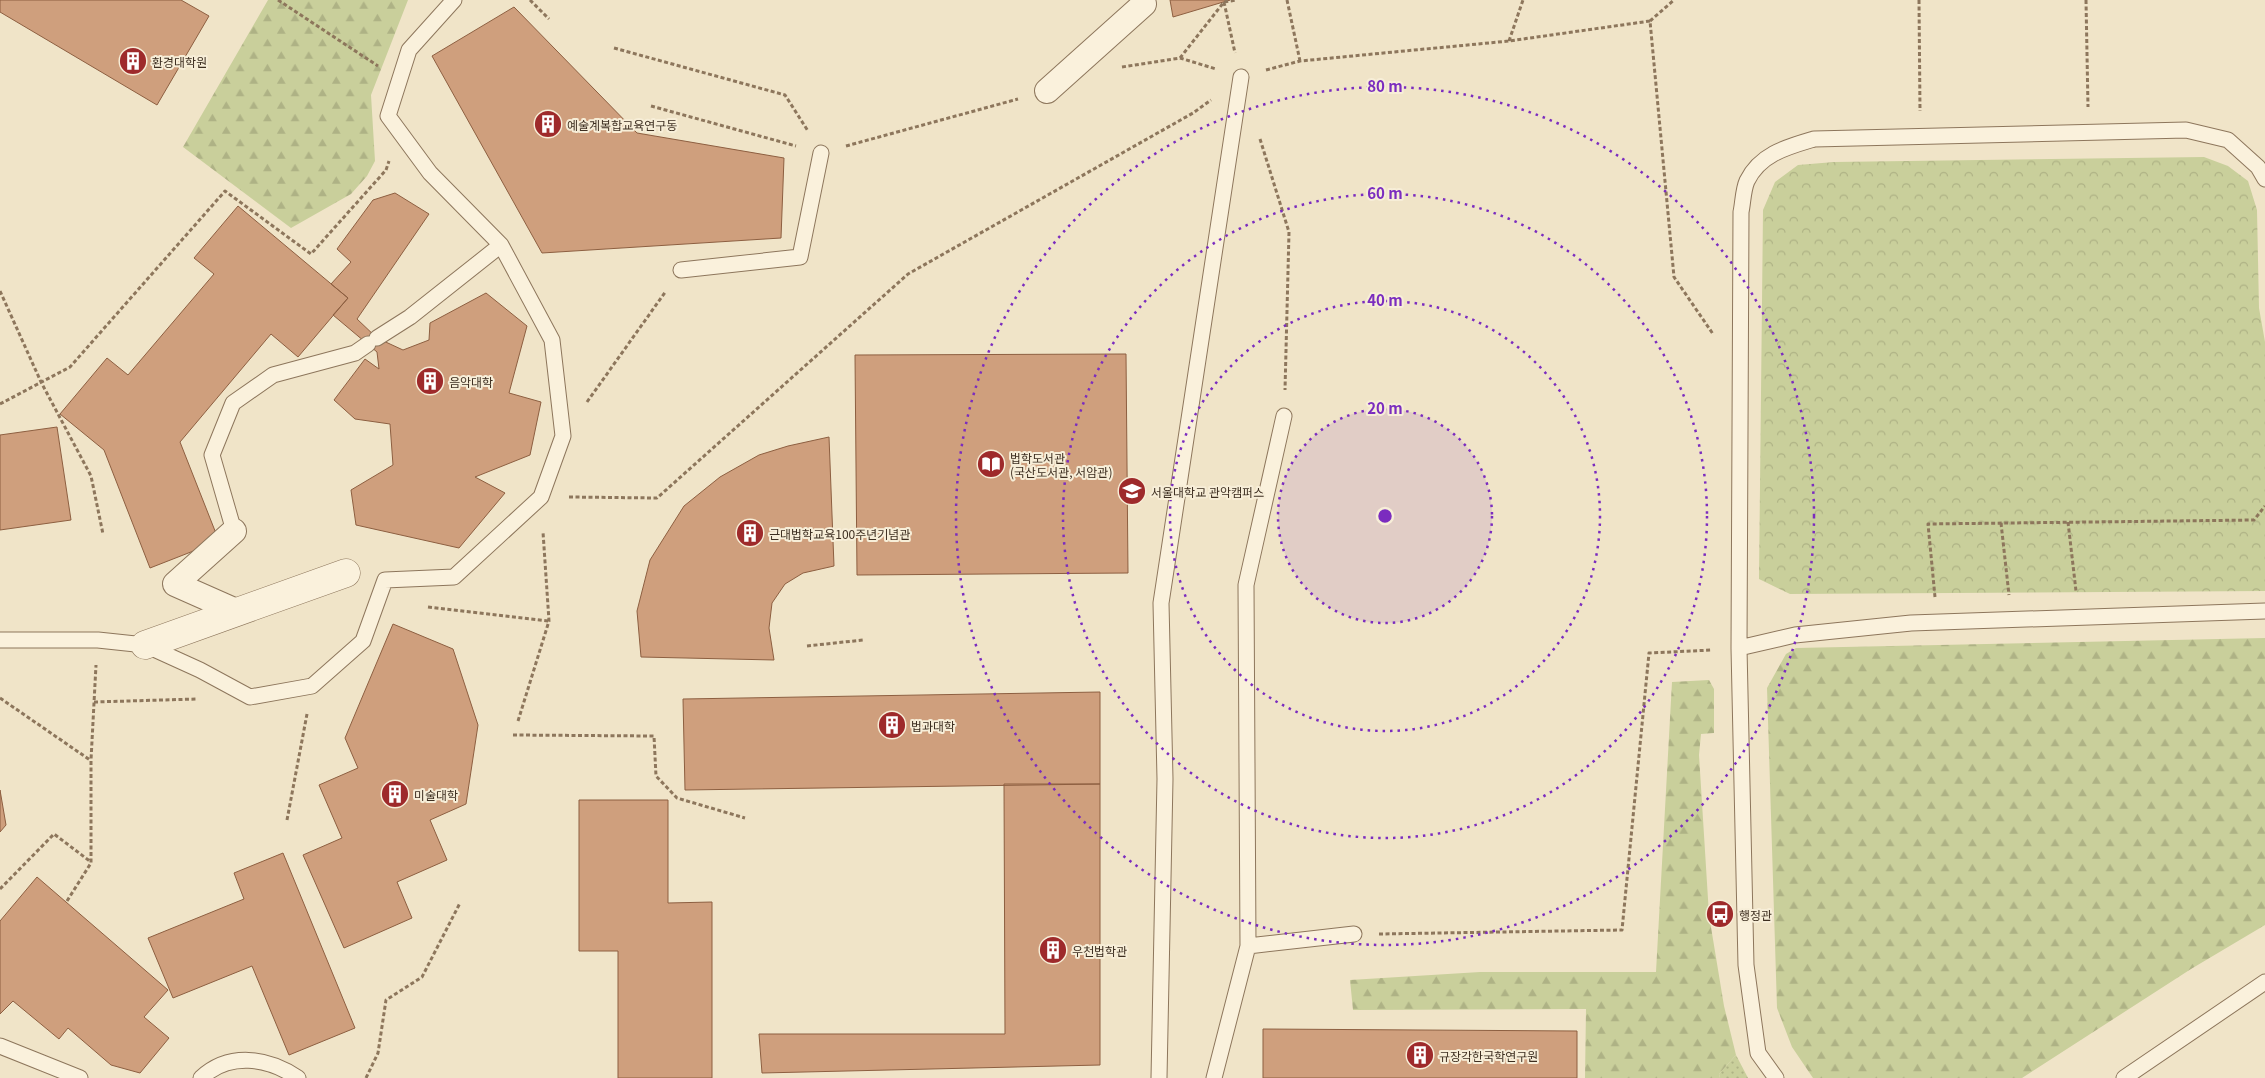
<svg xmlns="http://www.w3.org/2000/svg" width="2265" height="1078" font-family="Georgia,'Noto Sans KR',serif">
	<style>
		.grass { fill: url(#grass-dots) }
		.forest { fill: url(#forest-firs) }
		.park { fill: url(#park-crowns) }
		.building { fill: #cf9f7d; stroke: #8d5f41 }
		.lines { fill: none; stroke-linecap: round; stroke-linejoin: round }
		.service-casing { stroke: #8d765c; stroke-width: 17 }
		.pedestrian-casing { stroke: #8d765c; stroke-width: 26 }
		.minor-casing { stroke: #8d765c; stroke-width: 29 }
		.path { stroke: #8d765c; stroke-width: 3; stroke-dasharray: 4 2.5; stroke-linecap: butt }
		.service { stroke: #faf1dc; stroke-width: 15 }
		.pedestrian { stroke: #faf1dc; stroke-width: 24 }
		.minor { stroke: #faf1dc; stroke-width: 28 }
		.ring { fill: none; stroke: #7b2cbf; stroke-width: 2.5; stroke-dasharray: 2.5 5 }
		.labels { text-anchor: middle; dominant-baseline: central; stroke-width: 4; stroke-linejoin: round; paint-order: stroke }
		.poi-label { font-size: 12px; fill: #3d2e20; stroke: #f7eed8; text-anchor: start }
		.centre { fill: #7b2cbf; stroke: #f7eed8; stroke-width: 2.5 }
		.ring-label { font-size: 15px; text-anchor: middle; font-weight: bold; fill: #7b2cbf; stroke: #f7eed8; stroke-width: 4; stroke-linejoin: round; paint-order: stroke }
	</style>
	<defs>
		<pattern id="grass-dots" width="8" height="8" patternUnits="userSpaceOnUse" patternTransform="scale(1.25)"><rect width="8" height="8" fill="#c9cf9b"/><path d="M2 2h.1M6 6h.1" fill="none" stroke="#aeb285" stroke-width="1.8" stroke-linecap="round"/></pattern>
		<pattern id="forest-firs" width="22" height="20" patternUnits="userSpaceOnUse" patternTransform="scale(1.25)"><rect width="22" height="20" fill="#c9cf9b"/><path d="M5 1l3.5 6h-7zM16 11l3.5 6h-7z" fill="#aeb285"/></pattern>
		<pattern id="park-crowns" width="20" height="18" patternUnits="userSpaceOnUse" patternTransform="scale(1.25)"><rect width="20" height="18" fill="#c9cf9b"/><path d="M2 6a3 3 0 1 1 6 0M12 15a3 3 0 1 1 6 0" fill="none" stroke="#aeb285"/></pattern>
	</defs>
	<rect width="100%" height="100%" fill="#f0e4c8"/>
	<!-- grass -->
	<path class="grass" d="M1736 1055 1748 1078H1720L1719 1074Z"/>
	<!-- forest -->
	<path class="forest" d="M268 0H408L371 95 375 161 367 176 351 194 291 228 183 147Z
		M2265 638V925L2191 969 2022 1078H1813L1792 1047 1777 1008 1767 688 1786 654 1796 648Z
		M1709 680 1714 689V733L1701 734 1699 755 1709 915 1724 1006 1736 1055 1719 1074 1720 1078H1585L1586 1009 1353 1010 1350 980 1480 972H1656L1672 682Z"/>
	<!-- park -->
	<path class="park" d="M2204 157 2228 166 2248 181 2257 210 2259 308 2265 342V591L1790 594 1759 579 1763 210 1775 182 1798 165 1834 162Z"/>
	<!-- building -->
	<path class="building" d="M0 0H181L209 16 157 105 0 12Z
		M1170 0H1230L1173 17Z
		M514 7 637 133 784 158 781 238 542 253 432 56Z
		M395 193 429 214 357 319 377 338 403 350 429 340 430 323 486 293 527 326 509 393 541 402 530 455 475 477 505 493 459 548 356 525 351 490 393 465 390 424 355 419 334 400 365 359 379 369 377 352 333 315 348 298 331 284 351 262 337 249 373 200Z
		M238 206 348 298 298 357 271 334 180 442 219 541 150 568 104 450 60 414 107 358 128 375 214 274 194 258Z
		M1126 354 1128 573 857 575 855 355Z
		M57 427 71 520 0 530V435Z
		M829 437 834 566 803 573 785 584 772 603 769 628 774 660 641 657 637 611 650 560 684 506 720 477 759 455 788 446Z
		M393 624 453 649 478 725 466 804 430 820 447 860 397 882 412 918 344 948 303 855 342 838 319 785 358 768 345 738Z
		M1100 692V784L685 790 683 699Z
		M1004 784H1100V1065L762 1073 759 1034H1005Z
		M0 790 6 825 0 832Z
		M579 800H668V903L712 902V1078H618V951H579Z
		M283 853 355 1028 289 1055 252 966 173 998 148 938 244 899 234 873Z
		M37 877 168 990 144 1017 169 1038 140 1073 111 1065 68 1028 59 1039 13 1001 0 1014V921Z
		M1263 1029 1577 1031V1078H1263Z"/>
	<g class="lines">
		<defs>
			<path id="service" d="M681 270 800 257 821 153
				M377 338 410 317 501 245
				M234 531 212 455 233 403 273 375 355 353 368 344
				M0 640H98L145 645 200 670 250 697 312 686 363 641 385 580 454 577 541 497 563 436 552 340 501 245 430 173 388 116 409 50 454 0
				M1739 648 1741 212C1743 203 1743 190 1747 181 1760 154 1787 147 1814 139L2186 130 2228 140 2258 167 2265 179
				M1248 946 1354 934
				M0 1046 80 1078
				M201 1078C229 1052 267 1057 298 1078
				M1159 1078 1165 779 1161 603 1241 77
				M1214 1078 1248 946 1246 585 1284 416
				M1776 1078 1758 1053 1746 965 1739 648 1795 635 1911 623 2265 611
				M2124 1078 2265 982"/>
			<path id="pedestrian" d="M1047 91 1144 4
				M234 531 175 584 236 611"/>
			<path id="minor" d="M145 645 346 573"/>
		</defs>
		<!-- service casing -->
		<use href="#service" class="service-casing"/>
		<!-- pedestrian casing -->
		<use href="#pedestrian" class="pedestrian-casing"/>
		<!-- minor casing -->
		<use href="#minor" class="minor-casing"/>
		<!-- path -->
		<path class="path" d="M278 0 378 66
			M530 0 549 19
			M1287 0 1300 61
			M1919 0 1920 111
			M2086 0 2088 107
			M1224 2 1235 53
			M1650 21 1674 0
			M1509 41 1523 0
			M614 48 785 95 808 131
			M1180 58 1224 2 1237 0
			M1122 67 1180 58 1216 69
			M1266 70 1300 61 1509 41 1650 21 1674 277 1713 334
			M651 106 796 146
			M1260 139 1289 232 1285 390
			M846 146 1018 99
			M0 291 41 382 91 476 103 534
			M587 402 666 291
			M0 404 70 367 225 191 311 254 386 170 389 161
			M569 497 657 498 908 274 1193 113 1211 100
			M2068 522 2076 591
			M2001 523 2009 595
			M1935 597 1928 524 2254 520 2265 506
			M428 607 549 621
			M807 646 863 640
			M0 698 90 760
			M94 702 197 699
			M518 721 549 621 543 532
			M513 735 654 736 656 776 677 798 745 818
			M287 820 307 714
			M0 889 54 834 91 862
			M67 901 91 863V760L96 665
			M1379 934 1622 930 1649 653 1712 650
			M366 1078 378 1053 386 1000 422 977 460 903"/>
		<!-- service -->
		<use href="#service" class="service"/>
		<!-- pedestrian -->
		<use href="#pedestrian" class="pedestrian"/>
		<!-- minor -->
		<use href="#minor" class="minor"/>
	</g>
	<!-- distance rings -->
	<circle cx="1385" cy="516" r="107" fill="#7b2cbf" fill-opacity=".12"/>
	<g class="ring">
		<circle cx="1385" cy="516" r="107"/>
		<circle cx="1385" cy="516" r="215"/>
		<circle cx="1385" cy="516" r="322"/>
		<circle cx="1385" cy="516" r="429"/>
	</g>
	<!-- icons -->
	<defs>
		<symbol id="building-disc" viewBox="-11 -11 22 22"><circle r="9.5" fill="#9e2a2b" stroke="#f7eed8"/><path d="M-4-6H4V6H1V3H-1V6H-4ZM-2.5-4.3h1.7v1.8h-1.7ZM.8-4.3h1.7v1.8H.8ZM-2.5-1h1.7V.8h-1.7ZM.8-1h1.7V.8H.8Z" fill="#fff"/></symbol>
		<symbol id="library-disc" viewBox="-11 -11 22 22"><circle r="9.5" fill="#9e2a2b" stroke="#f7eed8"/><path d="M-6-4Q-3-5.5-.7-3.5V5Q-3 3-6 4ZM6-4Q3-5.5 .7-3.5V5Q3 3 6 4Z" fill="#fff"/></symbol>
		<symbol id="university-disc" viewBox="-11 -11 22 22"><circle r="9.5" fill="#9e2a2b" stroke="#f7eed8"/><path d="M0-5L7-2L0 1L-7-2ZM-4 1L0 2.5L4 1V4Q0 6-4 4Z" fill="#fff"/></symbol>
		<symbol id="bus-disc" viewBox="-11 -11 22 22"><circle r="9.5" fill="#9e2a2b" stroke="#f7eed8"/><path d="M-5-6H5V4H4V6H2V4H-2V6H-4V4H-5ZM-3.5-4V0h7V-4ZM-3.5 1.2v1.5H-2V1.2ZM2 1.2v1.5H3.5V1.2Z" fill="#fff"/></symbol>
	</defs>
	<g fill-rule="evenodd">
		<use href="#building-disc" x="117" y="45" width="32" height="32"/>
		<use href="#building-disc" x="532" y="108" width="32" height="32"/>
		<use href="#building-disc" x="414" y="365" width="32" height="32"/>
		<use href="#library-disc" x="975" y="448" width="32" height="32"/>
		<use href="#university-disc" x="1116" y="475" width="32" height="32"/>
		<use href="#building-disc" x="734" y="517" width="32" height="32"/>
		<use href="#building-disc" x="876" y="709" width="32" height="32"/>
		<use href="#building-disc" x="379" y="778" width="32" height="32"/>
		<use href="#bus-disc" x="1704" y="898" width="32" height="32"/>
		<use href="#building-disc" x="1037" y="934" width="32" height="32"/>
		<use href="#building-disc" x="1404" y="1039" width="32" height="32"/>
	</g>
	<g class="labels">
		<!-- poi labels -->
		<g class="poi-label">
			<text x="152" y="61">환경대학원</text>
			<text x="567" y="124">예술계복합교육연구동</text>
			<text x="449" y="381">음악대학</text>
			<text x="1010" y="457">법학도서관<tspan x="1010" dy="14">(국산도서관, 서암관)</tspan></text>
			<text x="1151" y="491">서울대학교 관악캠퍼스</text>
			<text x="769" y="533">근대법학교육100주년기념관</text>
			<text x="911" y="725">법과대학</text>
			<text x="414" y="794">미술대학</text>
			<text x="1739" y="914">행정관</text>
			<text x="1072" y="950">우천법학관</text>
			<text x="1439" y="1055">규장각한국학연구원</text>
		</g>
	</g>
	<circle cx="1385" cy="516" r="8" class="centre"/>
	<g class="ring-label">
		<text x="1385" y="92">80 m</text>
		<text x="1385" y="199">60 m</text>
		<text x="1385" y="306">40 m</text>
		<text x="1385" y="414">20 m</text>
	</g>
</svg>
